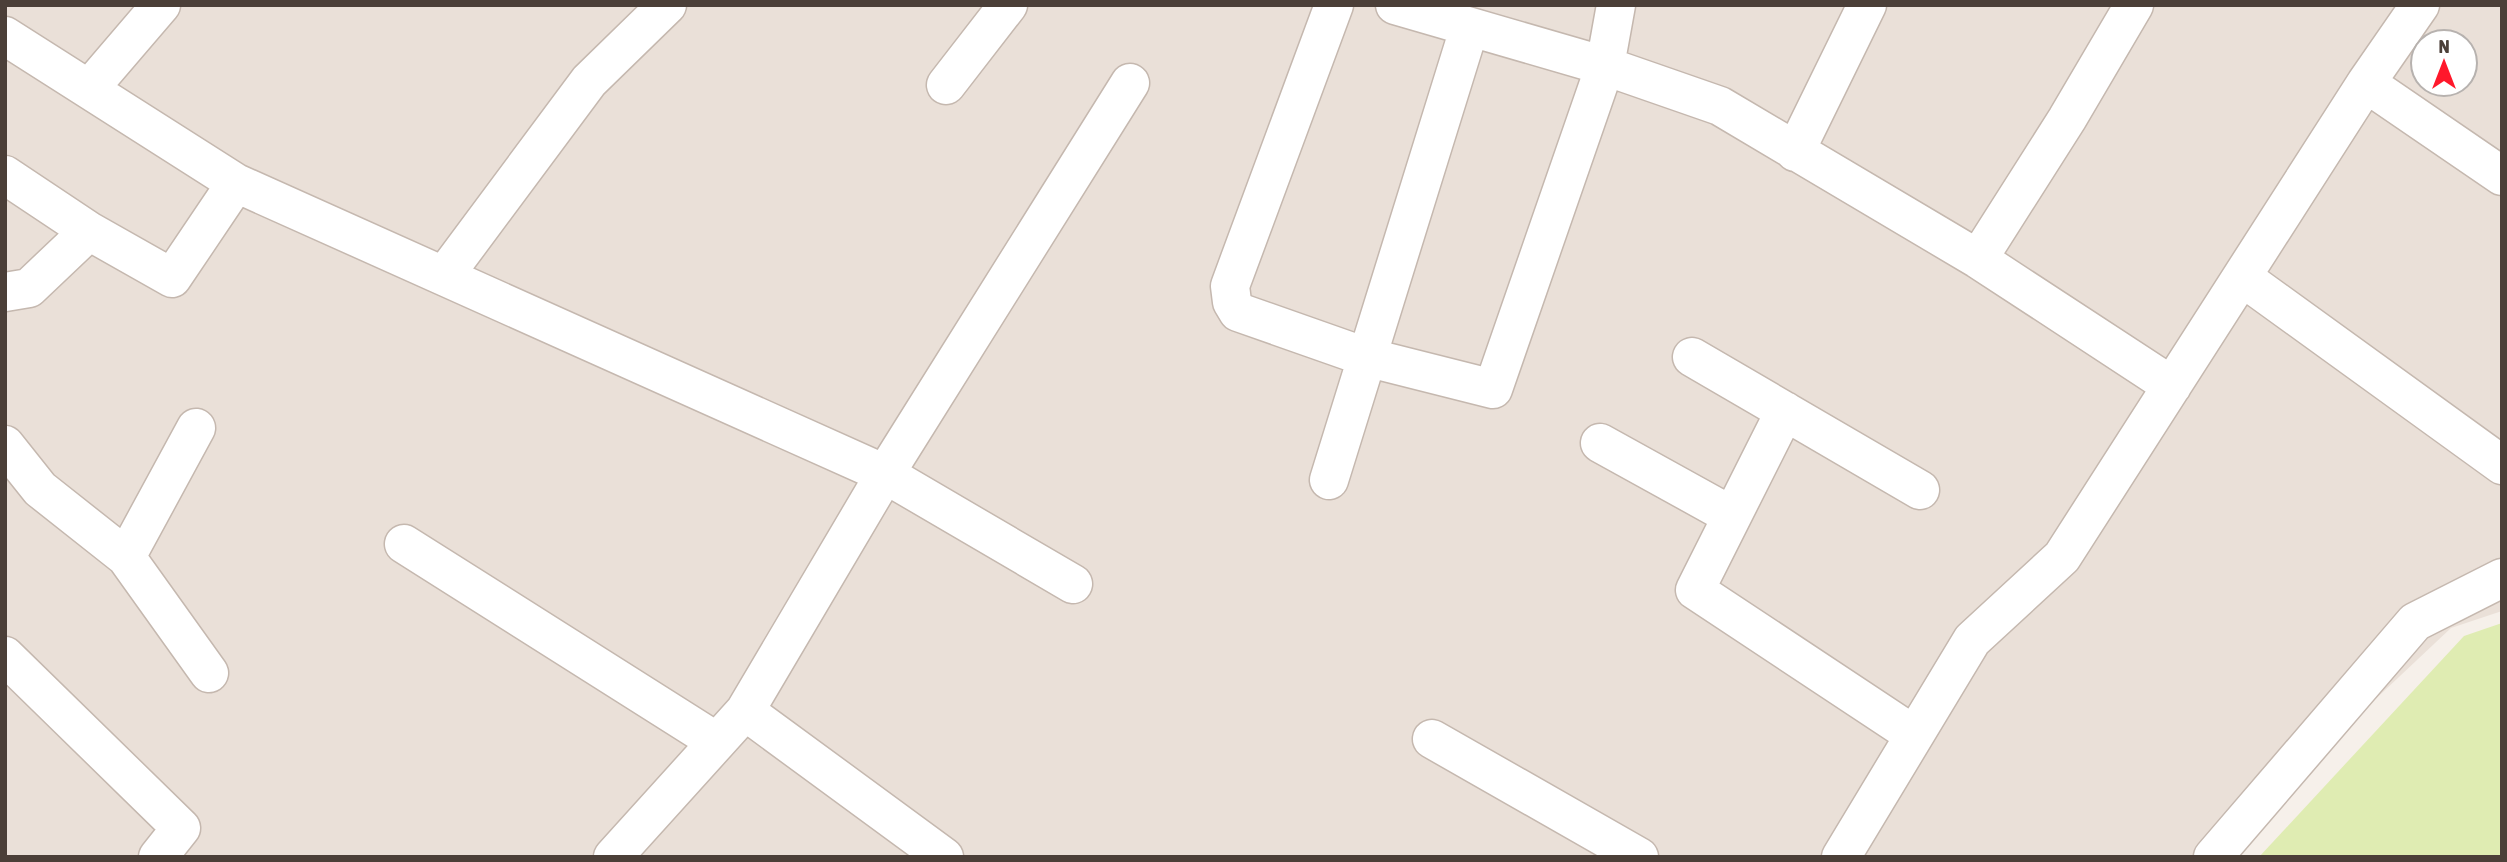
<svg xmlns="http://www.w3.org/2000/svg" width="2507" height="862" font-family="'Asap Condensed',sans-serif">
	<style>
		.residential { fill: #eae0d8; fill-rule: evenodd }
		.green { fill: #dfecb2 }
		.lines { fill: none; stroke-linecap: round; stroke-linejoin: round }
		.minor-casing { stroke: #c5b8af; stroke-width: 41 }
		.minor { stroke: #fff; stroke-width: 38 }
	</style>
	<rect width="100%" height="100%" fill="#f6f0ea"/>
	<!-- residential -->
	<path class="residential" d="M5 5H2502V611L2451 628 2264 804 2216 857H5ZM2423 42H2465V84H2423Z"/>
	<!-- green -->
	<path class="green" d="M2502 623V857H2259L2464 636Z"/>
	<g class="lines">
		<defs>
			<path id="minor" d="M1334 5 1230 286 1232 302 1238 312 1366 357 1493 389 1605 66 1616 5
				M1395 5 1605 66 1720 106 1978 259 2172 386
				M5 36 236 183 885 474 1073 584
				M2366 83 2502 176
				M946 85 1008 5
				M89 89 161 5
				M1795 152 1867 5
				M5 175 89 231 172 278 236 183
				M1978 259 2067 119 2134 5
				M444 276 589 81 667 5
				M2242 277 2502 465
				M5 292 29 288 89 231
				M1692 357 1920 490
				M1785 411 1695 590 1914 735
				M1600 443 1732 516
				M5 445 40 489 126 557 209 673
				M1329 480 1469 29
				M404 544 717 742
				M126 557 196 428
				M5 656 181 828 158 857
				M745 711 944 857
				M1432 739 1639 857
				M613 857 745 711 885 474 1130 83
				M1841 857 1972 640 2062 557 2366 83 2420 5
				M2213 857 2415 622 2502 578"/>
		</defs>
		<!-- minor casing -->
		<use href="#minor" class="minor-casing"/>
		<!-- minor -->
		<use href="#minor" class="minor"/>
	</g>
	<!-- border -->
	<rect width="2507" height="862" fill="none" stroke="#4b3f38" stroke-width="14"/>
	<!-- north arrow -->
	<g transform="translate(2444 63)"><circle r="33" fill="#ffffff" stroke="#b7b2af" stroke-width="2"/>
	<path d="M0-5L12 26L0 18L-12 26Z" fill="#ff182b"/>
	<text y="-10" font-size="19" font-weight="bold" text-anchor="middle" fill="#4b3f38">N</text>
	</g>
</svg>
